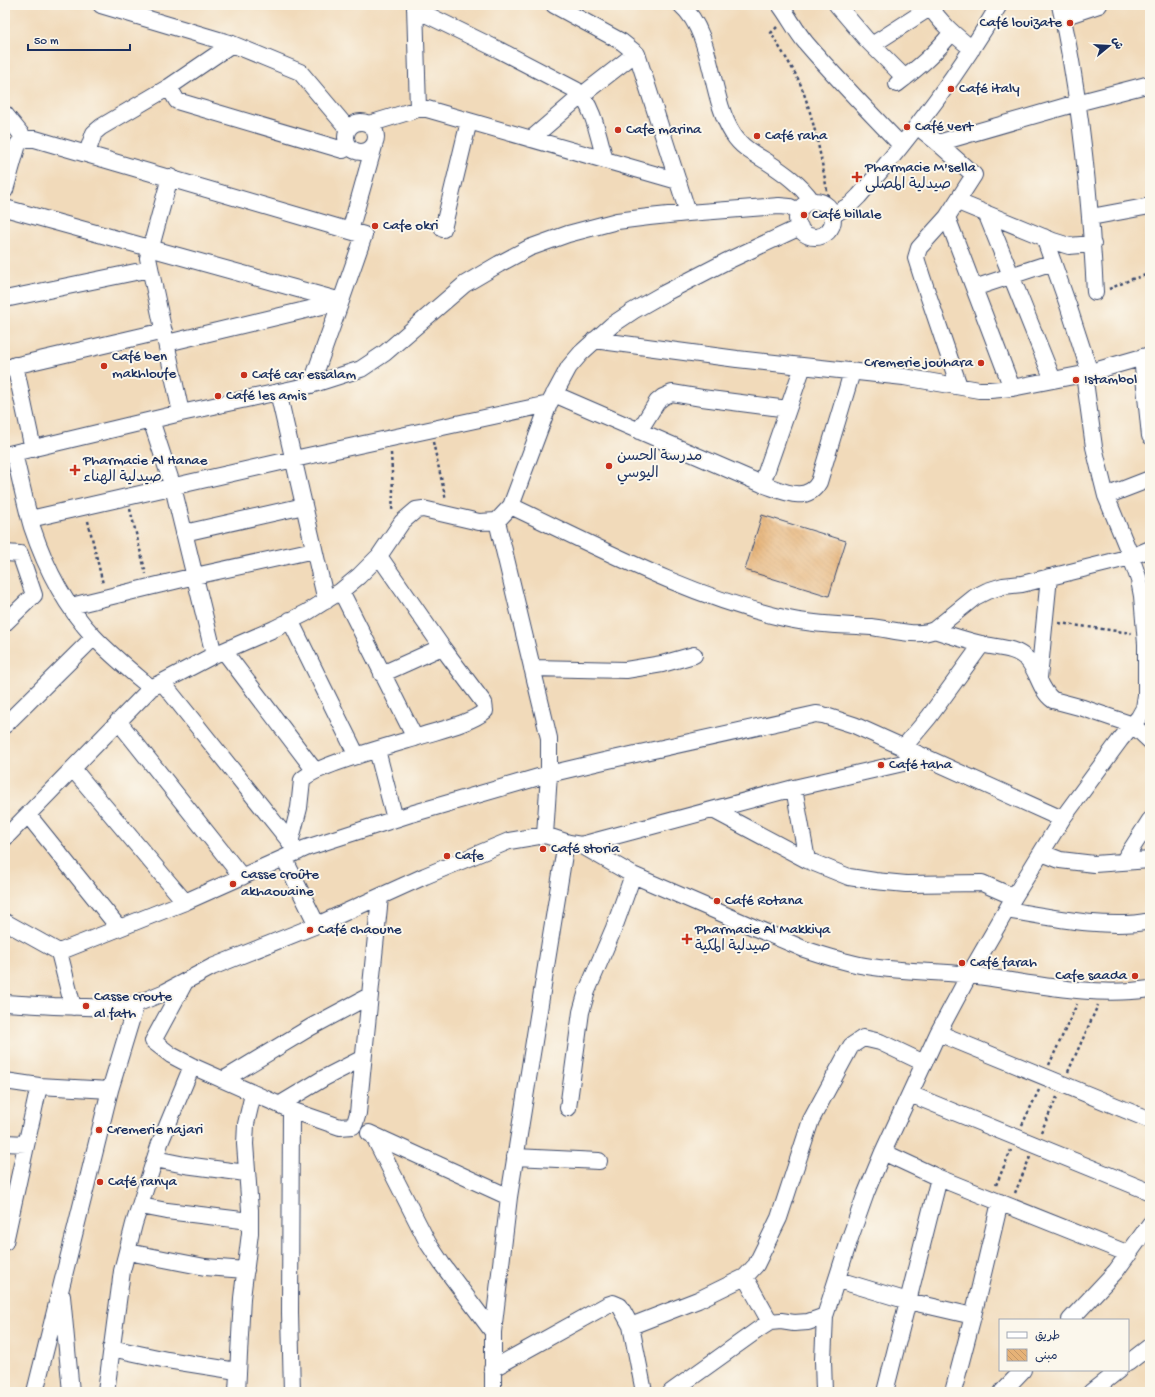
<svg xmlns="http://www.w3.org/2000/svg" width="1155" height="1397" font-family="'Gochi Hand','Playpen Sans Arabic',sans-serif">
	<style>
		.building { fill: url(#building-back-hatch) }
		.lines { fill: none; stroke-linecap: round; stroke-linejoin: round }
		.minor-casing { stroke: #3b496c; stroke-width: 18 }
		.path { stroke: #3b496c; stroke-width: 2.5; stroke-dasharray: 3 3; stroke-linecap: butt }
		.minor { stroke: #fff; stroke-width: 16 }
		.poi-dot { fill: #c8321e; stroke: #fbf7ec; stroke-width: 1.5 }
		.labels { text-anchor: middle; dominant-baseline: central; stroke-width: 4; stroke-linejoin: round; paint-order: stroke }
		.poi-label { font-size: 15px; fill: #1b2f5e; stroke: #fbf7ec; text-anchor: start }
	</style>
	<defs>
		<pattern id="building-back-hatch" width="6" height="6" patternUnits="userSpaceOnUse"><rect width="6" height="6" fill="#e6b277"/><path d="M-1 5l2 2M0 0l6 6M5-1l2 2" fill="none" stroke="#c59969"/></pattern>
	</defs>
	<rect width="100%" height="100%" fill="#fbf7ec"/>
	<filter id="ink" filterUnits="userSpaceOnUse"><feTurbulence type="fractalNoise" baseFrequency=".025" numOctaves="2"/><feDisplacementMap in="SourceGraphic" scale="8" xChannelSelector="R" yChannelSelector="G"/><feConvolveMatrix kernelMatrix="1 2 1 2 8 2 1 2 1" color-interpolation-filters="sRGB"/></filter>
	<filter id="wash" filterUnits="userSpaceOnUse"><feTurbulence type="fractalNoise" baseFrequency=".012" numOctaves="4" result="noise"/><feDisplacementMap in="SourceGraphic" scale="16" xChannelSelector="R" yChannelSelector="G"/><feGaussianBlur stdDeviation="0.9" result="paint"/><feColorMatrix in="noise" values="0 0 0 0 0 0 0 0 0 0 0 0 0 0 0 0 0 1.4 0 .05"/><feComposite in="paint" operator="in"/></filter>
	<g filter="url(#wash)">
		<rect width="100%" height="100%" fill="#f1daba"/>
		<g id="blocks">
			<!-- building -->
			<path class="building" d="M762 515 846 541 829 596 745 570Z"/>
		</g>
	</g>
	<g filter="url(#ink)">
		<use href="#blocks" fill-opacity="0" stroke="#3b496c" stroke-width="1"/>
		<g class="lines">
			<defs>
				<path id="minor" d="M101 5 232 44
					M415 5 418 109
					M554 5 622 42 637 54 688 213
					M681 5C714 34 709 97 733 134 741 147 754 154 766 161 783 172 800 184 812 201
					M780 5C789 17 796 31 806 43 836 78 869 112 901 145
					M837 5 866 39 905 78
					M929 5C940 23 956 36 972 49
					M1060 5C1081 99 1090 196 1095 292
					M415 9 499 50 576 90C593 103 599 139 605 160
					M1063 17 1099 5
					M872 45 931 7
					M897 84C918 68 936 53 952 32
					M169 87 177 101 343 150 349 146
					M5 114 25 139
					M346 137a15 15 0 1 1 30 0a15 15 0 1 1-30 0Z
					M369 124 418 109H427L678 181
					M917 126 938 143 1077 103 1150 84
					M531 139 582 95 636 53
					M938 143 974 175 947 217 919 248 916 258 922 277 959 386
					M87 153 94 133 101 127 169 87 232 44 300 72 348 129
					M170 177 148 258 181 413
					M5 190 18 144 25 139H35L364 235 341 301 5 208
					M797 219a18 18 0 1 1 36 0a18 18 0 1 1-36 0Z
					M958 202 1053 241 1069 246 1093 244
					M986 213 1053 380
					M833 215 850 205 859 196C911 137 959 73 999 5
					M947 217 1012 388
					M1091 217 1150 206
					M443 229 469 121
					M350 231 374 146
					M1044 237 1068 305 1090 373
					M974 288 1053 262
					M5 299 150 269
					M594 340 737 359 904 377 979 390H990L1012 388 1084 374 1150 355
					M167 343 339 302
					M1142 357 1150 436
					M15 365 33 449
					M5 368 164 331
					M311 385 341 301
					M278 392 326 601
					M554 394 762 484C781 490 806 505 819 482L852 372
					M151 420 173 487 214 655
					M639 431 657 402 663 397 672 393 702 398 788 409
					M14 453C20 478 25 503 32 527 45 566 66 607 94 637 112 656 132 672 151 688
					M5 455 181 413 311 385 361 369 385 353 465 284 499 264 529 248 568 234 617 221 649 217 688 213 779 206 790 207 799 211
					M762 484 803 366
					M1106 496 1150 479
					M511 506C600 548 688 596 784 618 813 625 842 625 871 627 890 629 917 638 934 630L975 597 987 591 1003 586 1022 584 1131 557 1150 549
					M30 519 294 459 549 404
					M497 521 549 738V774L545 835
					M184 533 304 506
					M5 553 20 554 34 595 5 623
					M341 591 415 738C435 731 470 724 485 711L484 703 442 647 379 556
					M71 606 195 576 314 550
					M290 620 357 756
					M934 630C949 635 965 640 981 644 996 648 1015 647 1027 659 1038 671 1040 691 1053 700L1083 708 1133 725 1150 741
					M224 651 315 771
					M532 668 626 670 662 664 694 655
					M382 674 442 647
					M1039 678 1049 577
					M162 682 298 852
					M118 721 242 877
					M5 725 94 637
					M903 748 929 717 982 644
					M377 750 395 819
					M73 769 185 902
					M794 788 807 860
					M713 810 807 860 849 877 875 881 906 884 982 883 1014 897
					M28 815 119 928
					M5 838 151 688 214 655 274 629 306 613 341 591 359 576 379 556 402 522 416 510 423 509 479 522 497 521 511 506 549 404 569 367 581 353 612 325 633 311 663 294 725 262 800 227
					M290 843 299 808 302 780C312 767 395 744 415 738
					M581 845 794 788 925 758
					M1042 853 1060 860 1094 864 1150 860
					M284 858 317 925
					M1123 862 1150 820
					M1007 910C1049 917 1108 930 1150 921
					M5 922 59 952 185 902 306 848 411 814 549 774 604 761 816 714 823 715 854 725 1062 819
					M59 952 73 1007
					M185 982 153 1041 171 1055 192 1066 291 1110 340 1127 353 1126 355 1123 358 1113 380 897
					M5 1003 54 1006 117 1008 136 1004 165 992 212 967 317 925 425 876 509 841 545 835 569 843 581 845 633 875 804 949C822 955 841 961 860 965 896 972 933 971 969 975 1029 982 1089 998 1150 989
					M938 1033 1150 1120
					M223 1080 311 1027 369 996
					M5 1081 39 1086 110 1090
					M910 1094 1150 1192
					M279 1105 324 1078 363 1058
					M568 1108 581 1012 587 991 614 928 633 875
					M291 1110 290 1313 292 1392
					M369 1133 509 1197
					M373 1135 428 1243 442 1264 493 1332
					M5 1143 26 1144
					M883 1152 939 1178 1129 1254
					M515 1157 599 1161
					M155 1159 185 1165 246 1173
					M141 1206 167 1211 250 1221
					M5 1242 39 1086
					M128 1252 205 1267 246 1270
					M745 1277 770 1322
					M838 1280 908 1301 973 1316
					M62 1296 71 1392
					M1070 1320 1116 1271 1150 1224
					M631 1326 698 1300 745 1277 756 1265 779 1218 811 1120 851 1046 863 1038 880 1042 924 1063
					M111 1348 167 1360 237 1371
					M1128 1363 1150 1346
					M492 1369 607 1305 613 1303 620 1306 631 1326 644 1392
					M35 1392 110 1090 136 1004
					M106 1392 122 1271 134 1224 160 1143 192 1066
					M237 1392 242 1298 250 1233V1210L245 1144 246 1124 253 1094
					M493 1392V1332L509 1197 566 842
					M671 1392 759 1329 770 1322 781 1321 794 1323 808 1322 825 1316
					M824 1392 823 1360 825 1316 850 1238 866 1193 883 1152 938 1033 969 975 1014 897 1062 819 1120 740 1139 717 1144 708 1146 695V644L1142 596 1139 580 1131 557 1106 496 1101 476 1094 447 1084 374
					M885 1392 939 1178
					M953 1392 973 1316 1000 1202
					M1002 1392 1023 1370
					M1091 1392 1119 1370"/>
			</defs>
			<!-- minor casing -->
			<use href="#minor" class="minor-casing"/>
			<!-- path -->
			<path class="path" d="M777 27 771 33C780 49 792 66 800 83 815 121 822 162 829 202
				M1109 289 1132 279 1150 274
				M433 442 446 500
				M391 453 393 491 392 512
				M130 509 146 574
				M88 521 103 584
				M1059 623 1131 633
				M1049 1065 1077 1004
				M1068 1072 1098 1005
				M1022 1125 1039 1090
				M1041 1132 1057 1097
				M996 1185 1011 1150
				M1015 1193 1030 1157
				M508 1386 513 1392"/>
			<!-- minor -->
			<use href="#minor" class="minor"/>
		</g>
	</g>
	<!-- markers -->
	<g class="poi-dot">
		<circle cx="1070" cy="23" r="4"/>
		<circle cx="951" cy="89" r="4"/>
		<circle cx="907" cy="127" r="4"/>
		<circle cx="618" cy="130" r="4"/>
		<circle cx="757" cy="136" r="4"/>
		<path d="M855 171h4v4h4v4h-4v4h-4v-4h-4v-4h4z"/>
		<circle cx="804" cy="215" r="4"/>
		<circle cx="375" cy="226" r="4"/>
		<circle cx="981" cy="363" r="4"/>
		<circle cx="104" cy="366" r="4"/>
		<circle cx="244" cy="375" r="4"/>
		<circle cx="1076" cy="380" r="4"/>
		<circle cx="218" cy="396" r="4"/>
		<circle cx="609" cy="466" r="4"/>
		<path d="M73 464h4v4h4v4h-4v4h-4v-4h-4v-4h4z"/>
		<circle cx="881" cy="765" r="4"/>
		<circle cx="543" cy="849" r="4"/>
		<circle cx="447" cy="856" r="4"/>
		<circle cx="233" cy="884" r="4"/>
		<circle cx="717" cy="901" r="4"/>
		<circle cx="310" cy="930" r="4"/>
		<path d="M685 933h4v4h4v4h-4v4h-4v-4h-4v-4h4z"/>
		<circle cx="962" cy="963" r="4"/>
		<circle cx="1135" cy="976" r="4"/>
		<circle cx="86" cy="1006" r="4"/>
		<circle cx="99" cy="1130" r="4"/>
		<circle cx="100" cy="1182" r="4"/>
	</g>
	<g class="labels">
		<!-- poi labels -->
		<g class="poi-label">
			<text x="1062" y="23" text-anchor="end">Café louizate</text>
			<text x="959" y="89">Café italy</text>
			<text x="915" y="127">Café vert</text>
			<text x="626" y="130">Cafe marina</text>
			<text x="765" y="136">Café raha</text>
			<text x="865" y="168">Pharmacie M'sella<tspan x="865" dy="17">صيدلية المصلى</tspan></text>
			<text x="812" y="215">Café billale</text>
			<text x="383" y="226">Cafe okri</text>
			<text x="112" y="357">Café ben<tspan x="112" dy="17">makhloufe</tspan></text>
			<text x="973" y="363" text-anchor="end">Cremerie jouhara</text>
			<text x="252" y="375">Café car essalam</text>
			<text x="1084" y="380">Istambol</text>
			<text x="226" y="396">Café les amis</text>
			<text x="617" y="457">مدرسة الحسن<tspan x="617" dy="17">اليوسي</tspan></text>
			<text x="83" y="461">Pharmacie Al Hanae<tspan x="83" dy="17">صيدلية الهناء</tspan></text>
			<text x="889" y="765">Café taha</text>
			<text x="551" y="849">Café storia</text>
			<text x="455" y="856">Cafe</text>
			<text x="241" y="875">Casse croûte<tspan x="241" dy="17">akhaouaine</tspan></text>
			<text x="725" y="901">Café Rotana</text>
			<text x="318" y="930">Café chaoune</text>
			<text x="695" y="930">Pharmacie Al Makkiya<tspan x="695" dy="17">صيدلية المكية</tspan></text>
			<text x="970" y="963">Café farah</text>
			<text x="1127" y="976" text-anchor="end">Cafe saada</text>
			<text x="94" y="997">Casse croute<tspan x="94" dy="17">al fath</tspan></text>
			<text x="107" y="1130">Cremerie najari</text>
			<text x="108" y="1182">Café ranya</text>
		</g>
	</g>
	<!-- margin -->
	<rect width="1155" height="1397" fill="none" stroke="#fbf7ec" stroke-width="20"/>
	<!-- legend -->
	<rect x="999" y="1319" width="130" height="52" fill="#fbf7ec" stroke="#a1a7b3"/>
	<rect x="1007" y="1332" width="20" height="6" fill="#ffffff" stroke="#a1a7b3"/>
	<text x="1035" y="1339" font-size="12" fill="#1b2f5e">طريق</text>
	<rect x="1007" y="1349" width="20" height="12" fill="url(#building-back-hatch)" stroke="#a1a7b3"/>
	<text x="1035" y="1359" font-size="12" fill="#1b2f5e">مبنى</text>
	<!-- north arrow -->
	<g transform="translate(1109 46) rotate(72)" stroke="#fbf7ec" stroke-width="3" paint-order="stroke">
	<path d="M0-3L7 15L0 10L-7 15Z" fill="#1b2f5e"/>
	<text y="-6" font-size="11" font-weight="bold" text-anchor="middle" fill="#1b2f5e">ش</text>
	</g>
	<!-- scale -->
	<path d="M28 44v6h102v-6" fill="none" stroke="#1b2f5e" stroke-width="2"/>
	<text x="34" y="44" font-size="12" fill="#1b2f5e" stroke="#fbf7ec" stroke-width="3" paint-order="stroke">50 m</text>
</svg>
